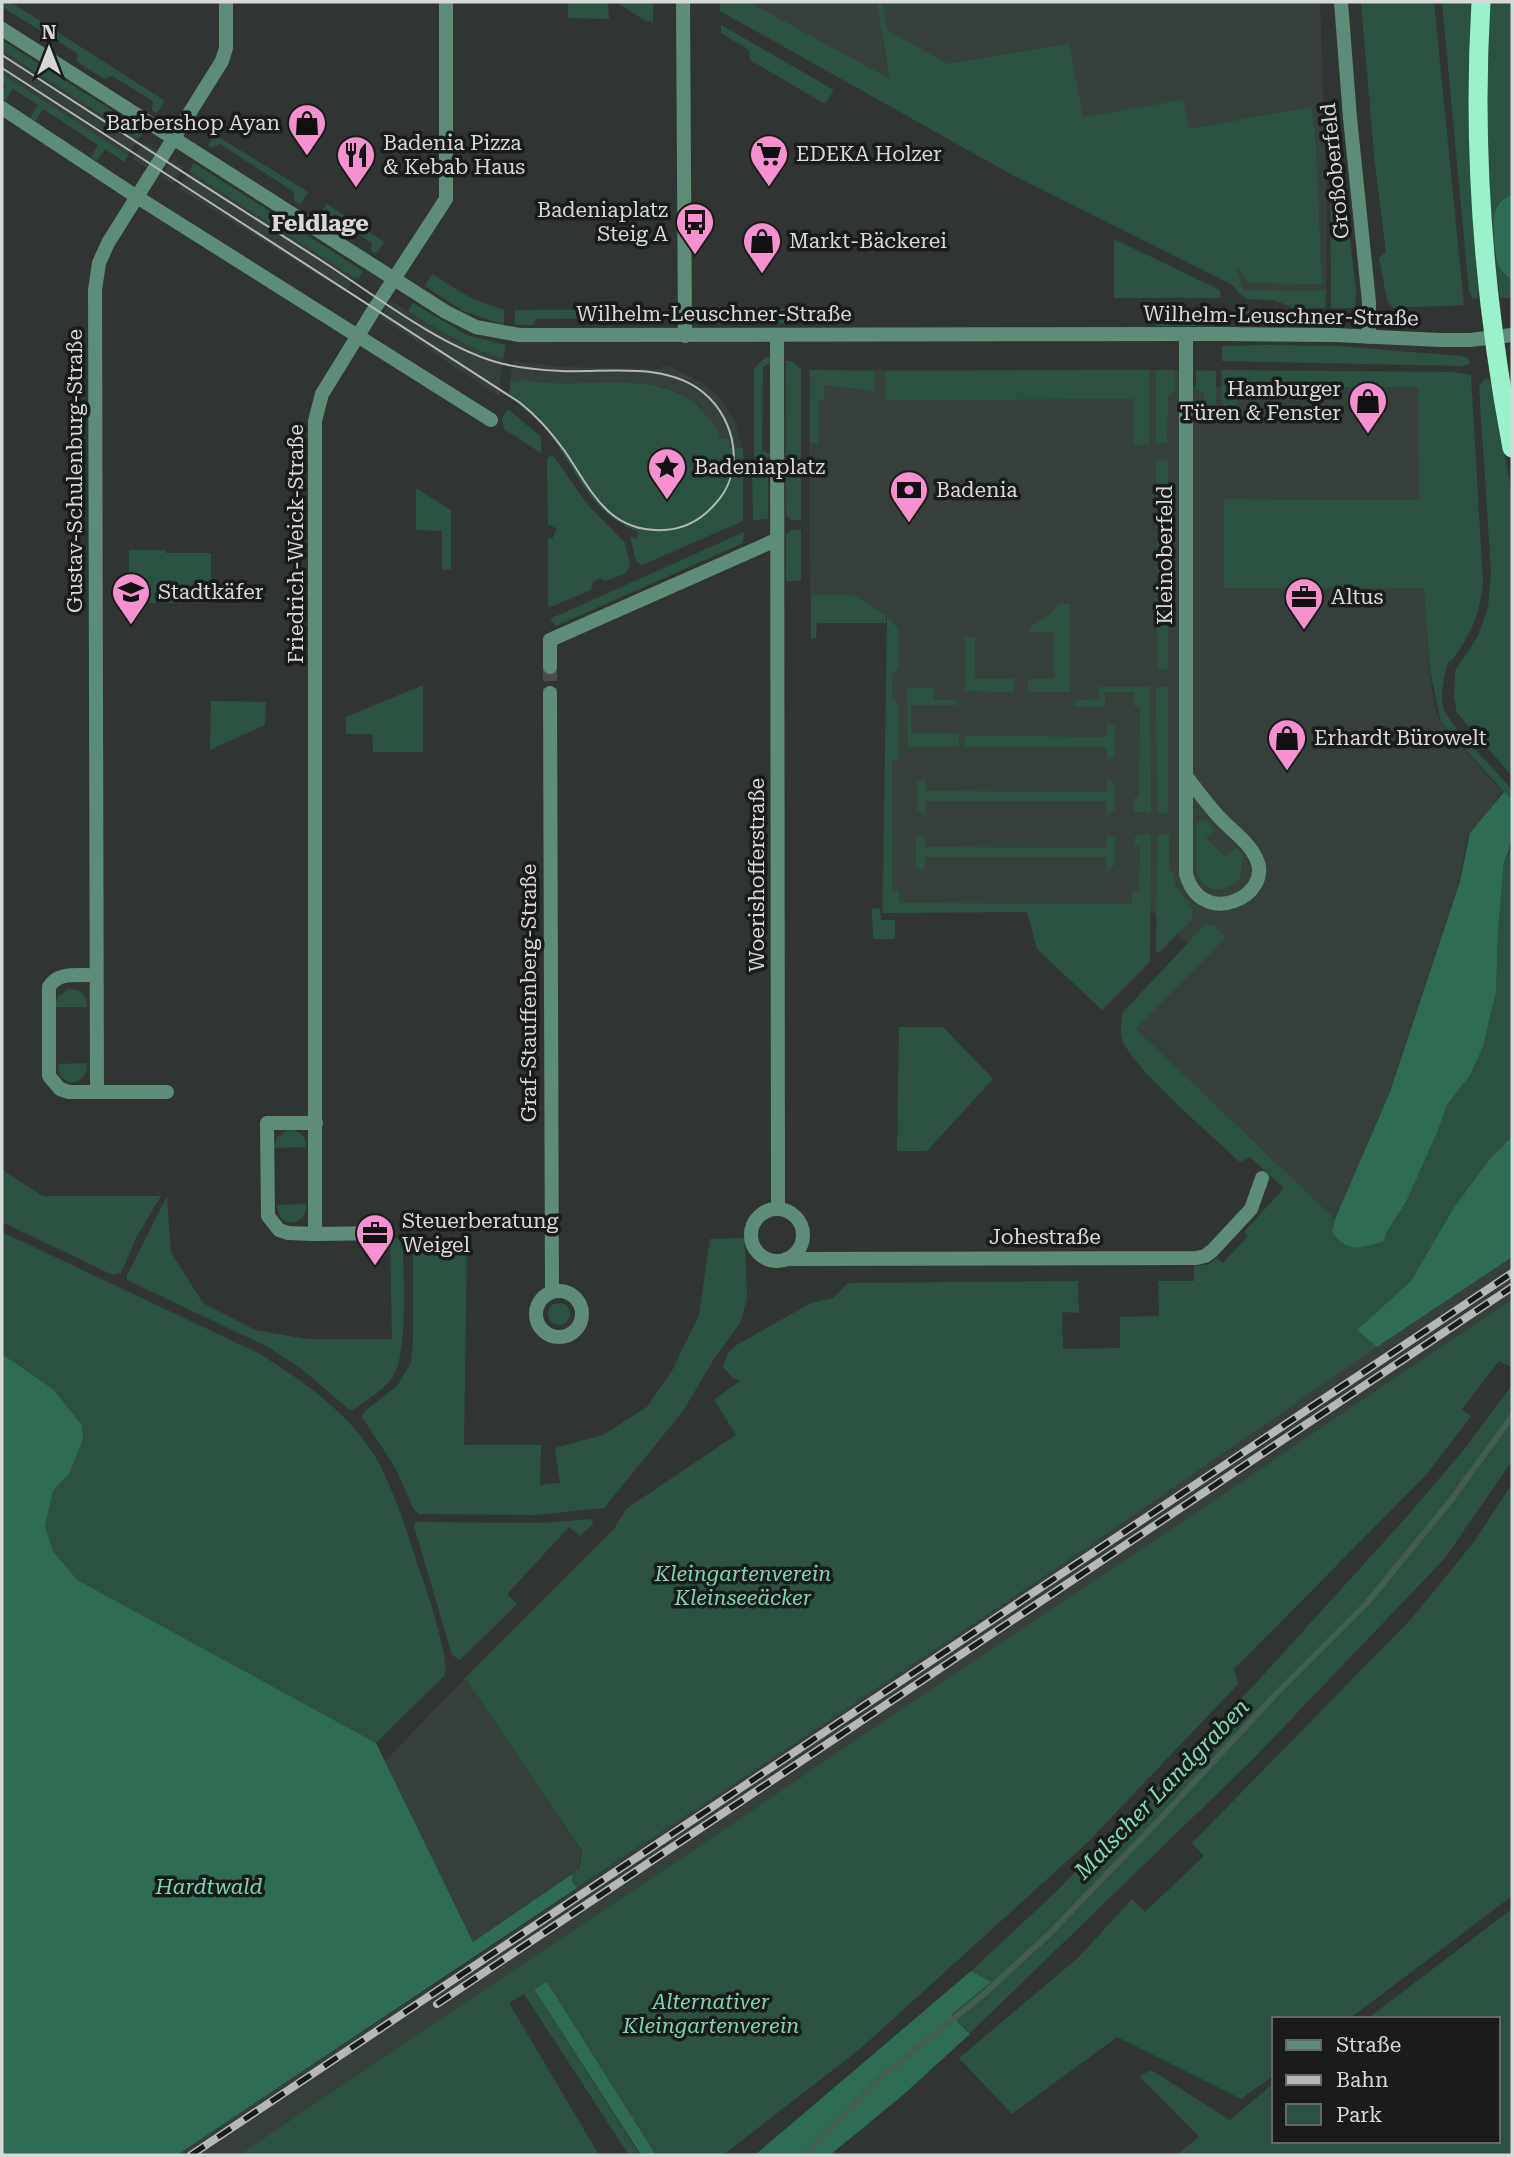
<svg xmlns="http://www.w3.org/2000/svg" width="1514" height="2157" font-family="'Roboto Serif',serif">
	<style>
		.built { fill: #35403a }
		.green { fill: #2b5241 }
		.forest { fill: #2e6c53 }
		.lines { fill: none; stroke-linecap: round; stroke-linejoin: round }
		.stream { stroke: #445d53; stroke-width: 6 }
		.minor-tunnel { stroke: #494e4c; stroke-width: 14; stroke-dasharray: 14 7; stroke-linecap: butt }
		.minor { stroke: #5d8c77; stroke-width: 14 }
		.tertiary { stroke: #5d8c77; stroke-width: 14 }
		.trunk { stroke: #9af1ca; stroke-width: 19 }
		.tram { stroke: #b5b8b6; stroke-width: 2 }
		.rail-casing { stroke: #b5b8b6; stroke-width: 8 }
		.rail { stroke: #1a1c1b; stroke-width: 5; stroke-dasharray: 16; stroke-linecap: butt }
		.labels { text-anchor: middle; dominant-baseline: central; stroke-width: 7; stroke-linejoin: round; paint-order: stroke }
		.poi-label { font-size: 21px; fill: #d6d9d7; stroke: #1a1c1b; text-anchor: start }
		.street-label { font-size: 21px; fill: #d6d9d7; stroke: #1a1c1b }
		.park-label { font-size: 21px; font-style: italic; fill: #7ad7af; stroke: #1a1c1b }
		.neighbourhood-label { font-size: 23px; font-weight: bold; fill: #d6d9d7; stroke: #1a1c1b }
		.water-label { font-size: 23px; font-style: italic; fill: #7fdcb4; stroke: #1a1c1b }
	</style>
	<rect width="100%" height="100%" fill="#303533"/>
	<!-- built -->
	<path class="built" d="M749 2H1320L1327 201 1326 291 1243 290 1234 262 883 42 890 79Z
		M2 50 139 139 128 155 2 74Z
		M144 142 157 150 146 167 133 159Z
		M173 160 184 167 173 185 160 176Z
		M189 171 355 278 345 292 178 188Z
		M391 301 456 341 503 359 500 381V397L380 317Z
		M513 361 560 367 661 369 662 366 672 368 702 382 721 399 736 424 742 448H730L720 439 716 428 699 405 682 394 664 387 551 384 522 380 520 384 510 381Z
		M809 370H1182L1183 387H1418L1420 500 1224 499 1225 588H1425L1429 669 1435 708 1440 722 1502 792 1467 840 1459 881 1390 1092 1335 1219 1136 1029 1204 959 1151 911 882 913 887 615 853 595H810Z
		M1512 1257V1300L1455 1339 239 2155H175L471 1961 943 1641 1067 1561 1274 1416Z
		M465 1678 581 1851 578 1869 473 1942 385 1761Z"/>
	<!-- green -->
	<path class="green" d="M2 2H11L165 101 157 113 152 110 153 101 112 76 104 79 77 62V53L2 7Z
		M568 2H608L609 19 568 18Z
		M616 2H653V22L646 21Z
		M720 2H749L890 79 877 2H882L887 30 948 64 1069 44 1083 117 1183 100 1189 129 1311 107 1315 130 1322 284 1249 283 1235 264 1243 290 1326 291 1325 308H1293L1274 300 1247 299 1237 291 1233 285 1007 172 720 11Z
		M1361 2H1434L1464 305 1393 308 1387 300 1379 258 1386 252 1374 155Z
		M1442 2H1472L1480 288 1477 299 1472 298 1469 292Z
		M1489 2H1512V195C1504 198 1499 200 1496 209 1491 219 1494 260 1500 269 1503 274 1509 277 1512 281V298H1500C1486 199 1486 101 1489 2Z
		M721 25 834 90 825 104 750 60 749 50 721 33Z
		M2 40 144 131 139 139 2 50Z
		M2 74 128 155 124 162 105 149 97 161 91 157 98 145 43 109 35 121 30 118 38 105 13 89 5 101 2 99V91L6 85 2 82Z
		M1330 130 1337 131 1356 289 1355 308H1331Z
		M214 134 308 192 300 205 294 201V192L220 144 212 148 208 145Z
		M194 163 363 271V272L358 279 355 278 189 171Z
		M327 204 384 242 376 254 371 250 372 243 330 216 324 220 319 216Z
		M1114 239 1220 290 1221 298H1114Z
		M432 274 469 297 504 310V325L463 311 425 286Z
		M413 303 467 335 506 345 503 359C468 348 439 331 408 311Z
		M653 309V325H648L644 318 536 319 533 325H515V310Z
		M716 309H801V323L716 324Z
		M1156 310H1220V318L1214 326H1156Z
		M1267 310 1296 323 1241 325 1237 319V311Z
		M1266 345 1338 346 1461 356 1468 358 1470 364 1462 366 1222 361V346Z
		M765 357 770 358V363L763 367 762 450 770 454V457H754V369Z
		M786 361H791L801 369V459H790L786 456Z
		M810 370 874 371 875 391 824 385V399L818 400V443H810Z
		M1149 370V445H1133V399L885 400V371Z
		M1156 370H1174L1175 390 1168 395 1167 443H1156Z
		M1196 370 1216 371V410H1204V391H1196Z
		M1221 370 1453 372 1471 375 1483 583C1479 617 1472 632 1452 660L1448 662C1445 676 1438 698 1445 712 1458 736 1493 766 1511 789L1512 799 1504 792 1441 722 1430 670 1424 588H1224V499L1419 500 1418 387H1237V406H1222Z
		M1485 378 1490 380 1493 390 1512 495V776L1457 713 1454 698 1455 671 1478 636 1488 607 1491 573 1479 386Z
		M521 379C578 394 667 362 707 416 713 423 719 430 720 439L729 438 730 448H743V521L642 565 636 561 630 536 636 539 638 532C587 511 578 470 547 431 537 418 523 408 510 398V381L520 383Z
		M508 409 541 437V453L504 429 502 419Z
		M553 455 586 503 625 543 630 565 625 574 605 581 601 578 593 582 591 590 548 608V537L552 539 557 529 548 524 547 462 548 458Z
		M1156 460 1168 461 1167 507 1156 506Z
		M790 469H801V520H791L786 515V475Z
		M752 470H768V519L753 520Z
		M416 488 451 510V569L442 570V531L416 530Z
		M1157 524H1168V669H1157Z
		M791 530H801V581H786V535Z
		M744 532 743 543 556 626 550 619Z
		M129 550H165L166 553H211V603H145L144 577H129Z
		M811 595H853L886 615V623H817L816 638H811Z
		M1059 604H1070V692H1028V679H1054V632H1029L1030 627 1048 616Z
		M887 615 898 630V668L892 675V697L898 704 899 759 892 760V890H899V903L1132 904V890H1139L1140 847 1134 846V839L1137 835 1151 834 1150 962 1102 1010 1037 949 1027 912 883 913Z
		M965 637H975V679H1014V692L965 691Z
		M423 685V752H373L372 734H346V717Z
		M1099 687H1150L1151 813 1134 811V798L1139 797 1140 707 1134 706V692H1105V706H1075V700L1099 699Z
		M1156 687H1168V813H1157Z
		M907 688H934V700H957V705H911V734H959V746H908Z
		M211 701 266 702 265 725 210 750Z
		M1107 723 1114 726 1115 729V754L1107 761V747L964 746 965 736 1107 737Z
		M925 778V791L1107 792V778L1115 784V809L1107 816V801H925V815L917 810V783Z
		M1201 820 1206 821 1214 829 1206 838 1226 857 1236 848 1243 854 1240 878C1226 892 1209 895 1197 875L1196 827 1198 821Z
		M924 834 925 847 1106 848 1107 834 1113 837 1115 840V864L1107 872 1106 857H925L924 871 918 869 916 866V838Z
		M1169 834V871L1174 872 1175 886 1193 909 1192 919 1159 953 1156 952 1157 835Z
		M1512 845V1137L1491 1157 1453 1209 1411 1281 1358 1330 1377 1347 1067 1561 577 1888 572 1882V1873L579 1869 582 1851 465 1678 614 1529 626 1509 736 1435 714 1400 741 1380 733 1378 723 1367 727 1355 735 1346 811 1303 833 1298 848 1283 1078 1281 1079 1313 1062 1312 1063 1349 1120 1348V1317L1159 1316 1158 1281H1194V1266L1209 1264 1217 1258 1223 1263 1248 1236 1244 1232 1284 1188 1250 1157 1240 1162C1216 1139 1130 1066 1122 1039 1120 1030 1121 1021 1123 1012L1206 924 1214 925 1226 937 1136 1029 1335 1219 1332 1232 1386 1233 1406 1202 1437 1133 1447 1105 1470 1075 1483 1047 1496 992 1498 931 1504 862 1510 853Z
		M880 908 881 920H895V939H873L872 909Z
		M69 989C81 989 87 995 87 1007H55L58 996Z
		M899 1027H943L993 1079 927 1151H897Z
		M87 1063C88 1075 81 1082 70 1083L60 1076 58 1064Z
		M288 1130C300 1130 306 1136 306 1147L274 1148 277 1137Z
		M2 1170 43 1196H161L137 1236 121 1273 113 1275 2 1222Z
		M167 1196 171 1253 203 1303 255 1330 306 1339H392L390 1238 399 1239 403 1244C403 1274 409 1358 391 1379 381 1391 366 1401 353 1410H350L299 1367 266 1346 127 1280V1275Z
		M306 1204C307 1216 301 1222 289 1223L280 1217 277 1205Z
		M2 1232 260 1354C306 1383 355 1417 381 1467 396 1498 407 1530 417 1563 429 1597 441 1632 446 1667L444 1676 376 1743 77 1581 53 1551 45 1526 53 1491 69 1474 82 1425 53 1389 2 1354Z
		M745 1238 747 1299 740 1323 714 1359 683 1411 604 1508 535 1515 419 1514 414 1510 395 1467 362 1417 365 1411 397 1386 411 1363 413 1341V1241L467 1240 464 1445H541L540 1485 560 1483 555 1448 603 1435 647 1407 673 1369 699 1315 710 1239Z
		M1512 1300V1367L1499 1361 1462 1409 1471 1416 1426 1475 1234 1669 1238 1684 1088 1842 861 2048 723 2155H656L547 1982 534 1989 640 2155H629L524 1994 509 2003 599 2155H239Z
		M548 1314a11 11 0 1 1 22 0a11 11 0 1 1-22 0Z
		M1512 1385V1461L1445 1558 1253 1759 970 2033 951 2015 991 1982 971 1971 1058 1890 1257 1682 1411 1512 1466 1447Z
		M1512 1484V1896L1349 2019H1274V2075L1241 2099 1117 2037 1012 2114 959 2058 1078 1958 1132 1899 1145 1912 1204 1856 1192 1843 1412 1618 1474 1542Z
		M592 1519 593 1524 580 1536 569 1527 507 1594 517 1604 460 1660 452 1655 414 1526 416 1522 541 1523Z
		M1512 1909V2155H1176L1199 2137 1139 2076 1151 2070 1230 2120 1274 2083V2141H1498V2019H1367Z"/>
	<!-- forest -->
	<path class="forest" d="M1512 195V281C1509 277 1503 273 1500 269 1494 260 1491 218 1496 209 1500 200 1504 198 1512 195Z
		M1504 792 1512 799C1512 820 1514 844 1504 862L1498 931 1496 992 1483 1047 1470 1075 1447 1105 1437 1133 1406 1202 1386 1233 1384 1241C1362 1248 1347 1254 1332 1232L1335 1219 1390 1092 1460 881 1470 833Z
		M1512 1137V1257L1377 1347 1357 1330 1411 1281 1453 1209 1491 1157Z
		M2 1354 53 1389 82 1425 83 1439 69 1474 53 1491 45 1526 53 1551 77 1580 376 1743 473 1942 572 1874V1882L577 1888 177 2155H2Z
		M971 1971 991 1982 951 2015 970 2034 903 2095 830 2155H755Z
		M547 1982 656 2155H641L534 1989Z"/>
	<g class="lines">
		<!-- stream -->
		<path class="stream" d="M805 2155 879 2079 984 1994 1049 1934 1162 1817 1273 1697 1366 1604 1452 1499 1512 1416"/>
		<!-- minor-tunnel -->
		<path class="minor-tunnel" d="M550 667V693"/>
		<!-- minor -->
		<path class="minor" d="M683 2 685 336
			M1341 2 1350 118 1369 302V337
			M2 108 137 197 491 420
			M1186 335V874C1201 930 1275 896 1256 858 1249 842 1232 831 1220 818 1208 805 1197 790 1186 776
			M777 336 778 1209
			M550 667V640L776 540
			M550 693 552 1292
			M95 975C79 976 58 971 49 987V1076L60 1089 69 1092H97L95 290 99 263 108 243 222 61 226 48V2
			M97 1092H167
			M316 1123H267L268 1216 279 1230 288 1233 315 1234V421L322 394 375 308 446 199V2
			M751 1235a26 26 0 1 1 52 0a26 26 0 1 1-52 0Z
			M315 1234 386 1233
			M786 1259 1196 1258 1205 1256 1212 1251 1251 1209 1262 1178
			M536 1314a23 23 0 1 1 46 0a23 23 0 1 1-46 0Z"/>
		<!-- tertiary -->
		<path class="tertiary" d="M2 29 446 312 476 327 519 335 1225 334 1335 335 1440 340H1470L1512 335"/>
		<!-- trunk -->
		<path class="trunk" d="M1481 2C1472 151 1484 301 1512 448"/>
		<!-- tram -->
		<path class="tram" d="M2 55C108 124 215 193 322 261 373 294 438 345 496 362 517 368 539 370 561 371 608 373 666 361 704 393 737 421 745 472 715 504 702 519 684 529 664 530 607 533 591 489 564 450 551 432 537 416 519 402L2 68"/>
		<defs>
			<path id="rail" d="M437 2004 1512 1287
				M191 2155 1512 1273"/>
		</defs>
		<!-- rail casing -->
		<use href="#rail" class="rail-casing"/>
		<!-- rail -->
		<use href="#rail" class="rail"/>
	</g>
	<!-- icons -->
	<defs>
		<symbol id="shop-pin" viewBox="-11 -11 22 30"><path d="M0 17L-7.5 6A9.5 9.5 0 1 1 7.5 6Z" fill="#f790ce" stroke="#1a1c1b"/><path d="M-5-2.5h2.3a2.7 3.5 0 0 1 5.4 0H5L5.5 6h-11ZM-1.5-2.5h3a1.5 2.3 0 0 0-3 0Z" fill="#111"/></symbol>
		<symbol id="supermarket-pin" viewBox="-11 -11 22 30"><path d="M0 17L-7.5 6A9.5 9.5 0 1 1 7.5 6Z" fill="#f790ce" stroke="#1a1c1b"/><path d="M-6-5.5h2.5l.6 2H6L4.5 2H-2.5L-4.4-4H-6ZM-1.5 3.2a1.3 1.3 0 1 0 .1 0ZM3 3.2a1.3 1.3 0 1 0 .1 0Z" fill="#111"/></symbol>
		<symbol id="restaurant-pin" viewBox="-11 -11 22 30"><path d="M0 17L-7.5 6A9.5 9.5 0 1 1 7.5 6Z" fill="#f790ce" stroke="#1a1c1b"/><path d="M-5-6h1v4h1v-4h1v4h1v-4h1v5L-1.5 .5V6h-2V.5L-5-1ZM5-6V6H3V1.5H1.5Q1.5-4 5-6Z" fill="#111"/></symbol>
		<symbol id="bus-pin" viewBox="-11 -11 22 30"><path d="M0 17L-7.5 6A9.5 9.5 0 1 1 7.5 6Z" fill="#f790ce" stroke="#1a1c1b"/><path d="M-5-6H5V4H4V6H2V4H-2V6H-4V4H-5ZM-3.5-4V0h7V-4ZM-3.5 1.2v1.5H-2V1.2ZM2 1.2v1.5H3.5V1.2Z" fill="#111"/></symbol>
		<symbol id="sight-pin" viewBox="-11 -11 22 30"><path d="M0 17L-7.5 6A9.5 9.5 0 1 1 7.5 6Z" fill="#f790ce" stroke="#1a1c1b"/><path d="M0-6L1.8-2.2L6-1.7L2.9 1.2L3.7 5.4L0 3.3L-3.7 5.4L-2.9 1.2L-6-1.7L-1.8-2.2Z" fill="#111"/></symbol>
		<symbol id="bank-pin" viewBox="-11 -11 22 30"><path d="M0 17L-7.5 6A9.5 9.5 0 1 1 7.5 6Z" fill="#f790ce" stroke="#1a1c1b"/><path d="M-6-4H6V4H-6ZM0-2.3a2.3 2.3 0 1 0 0 4.6a2.3 2.3 0 1 0 0-4.6Z" fill="#111"/></symbol>
		<symbol id="school-pin" viewBox="-11 -11 22 30"><path d="M0 17L-7.5 6A9.5 9.5 0 1 1 7.5 6Z" fill="#f790ce" stroke="#1a1c1b"/><path d="M0-5L7-2L0 1L-7-2ZM-4 1L0 2.5L4 1V4Q0 6-4 4Z" fill="#111"/></symbol>
		<symbol id="office-pin" viewBox="-11 -11 22 30"><path d="M0 17L-7.5 6A9.5 9.5 0 1 1 7.5 6Z" fill="#f790ce" stroke="#1a1c1b"/><path d="M-6-3h4V-5.5h4V-3h4V5H-6ZM-1-4.5V-3h2v-1.5ZM-6 0V1H6V0Z" fill="#111"/></symbol>
	</defs>
	<g fill-rule="evenodd">
		<use href="#shop-pin" x="285" y="101" width="44" height="60"/>
		<use href="#supermarket-pin" x="747" y="132" width="44" height="60"/>
		<use href="#restaurant-pin" x="334" y="133" width="44" height="60"/>
		<use href="#bus-pin" x="673" y="200" width="44" height="60"/>
		<use href="#shop-pin" x="740" y="219" width="44" height="60"/>
		<use href="#shop-pin" x="1346" y="379" width="44" height="60"/>
		<use href="#sight-pin" x="645" y="445" width="44" height="60"/>
		<use href="#bank-pin" x="887" y="468" width="44" height="60"/>
		<use href="#school-pin" x="109" y="570" width="44" height="60"/>
		<use href="#office-pin" x="1282" y="575" width="44" height="60"/>
		<use href="#shop-pin" x="1265" y="716" width="44" height="60"/>
		<use href="#office-pin" x="353" y="1211" width="44" height="60"/>
	</g>
	<g class="labels">
		<!-- poi labels -->
		<g class="poi-label">
			<text x="280" y="123" text-anchor="end">Barbershop Ayan</text>
			<text x="383" y="143">Badenia Pizza<tspan x="383" dy="24">&amp; Kebab Haus</tspan></text>
			<text x="796" y="154">EDEKA Holzer</text>
			<text x="668" y="210" text-anchor="end">Badeniaplatz<tspan x="668" dy="24">Steig A</tspan></text>
			<text x="789" y="241">Markt-Bäckerei</text>
			<text x="1341" y="389" text-anchor="end">Hamburger<tspan x="1341" dy="24">Türen &amp; Fenster</tspan></text>
			<text x="694" y="467">Badeniaplatz</text>
			<text x="936" y="490">Badenia</text>
			<text x="158" y="592">Stadtkäfer</text>
			<text x="1331" y="597">Altus</text>
			<text x="1314" y="738">Erhardt Bürowelt</text>
			<text x="402" y="1221">Steuerberatung<tspan x="402" dy="24">Weigel</tspan></text>
		</g>
		<!-- street labels -->
		<g class="street-label">
			<text transform="translate(1335 171) rotate(-96)">Großoberfeld</text>
			<text x="714" y="314">Wilhelm-Leuschner-Straße</text>
			<text transform="translate(1281 316) rotate(1)">Wilhelm-Leuschner-Straße</text>
			<text transform="translate(75 471) rotate(-90)">Gustav-Schulenburg-Straße</text>
			<text transform="translate(296 544) rotate(-90)">Friedrich-Weick-Straße</text>
			<text transform="translate(1165 555) rotate(-90)">Kleinoberfeld</text>
			<text transform="translate(757 875) rotate(-90)">Woerishofferstraße</text>
			<text transform="translate(529 993) rotate(-90)">Graf-Stauffenberg-Straße</text>
			<text x="1045" y="1237">Johestraße</text>
		</g>
		<!-- park labels -->
		<g class="park-label">
			<text x="743" y="1574">Kleingartenverein<tspan x="743" dy="24">Kleinseeäcker</tspan></text>
			<text x="209" y="1887">Hardtwald</text>
			<text x="711" y="2002">Alternativer<tspan x="711" dy="24">Kleingartenverein</tspan></text>
		</g>
		<!-- neighbourhood labels -->
		<g class="neighbourhood-label">
			<text x="320" y="223">Feldlage</text>
		</g>
		<!-- water labels -->
		<g class="water-label">
			<text transform="translate(1162 1789) rotate(-46)">Malscher Landgraben</text>
		</g>
	</g>
	<!-- border -->
	<rect width="1514" height="2157" fill="none" stroke="#d6d9d7" stroke-width="7"/>
	<!-- legend -->
	<rect x="1272" y="2017" width="228" height="126" fill="#1a1c1b" stroke="#656866" stroke-width="2"/>
	<rect x="1286" y="2040" width="35" height="10" fill="#5d8c77" stroke="#656866" stroke-width="2"/>
	<text x="1336" y="2052" font-size="21" fill="#d6d9d7">Straße</text>
	<rect x="1286" y="2075" width="35" height="10" fill="#b5b8b6" stroke="#656866" stroke-width="2"/>
	<text x="1336" y="2087" font-size="21" fill="#d6d9d7">Bahn</text>
	<rect x="1286" y="2104" width="35" height="21" fill="#2b5241" stroke="#656866" stroke-width="2"/>
	<text x="1336" y="2122" font-size="21" fill="#d6d9d7">Park</text>
	<!-- north arrow -->
	<g transform="translate(49 49)" stroke="#1a1c1b" stroke-width="5" paint-order="stroke">
	<path d="M0-5L12 26L0 18L-12 26Z" fill="#d6d9d7"/>
	<text y="-10" font-size="19" font-weight="bold" text-anchor="middle" fill="#d6d9d7">N</text>
	</g>
</svg>
